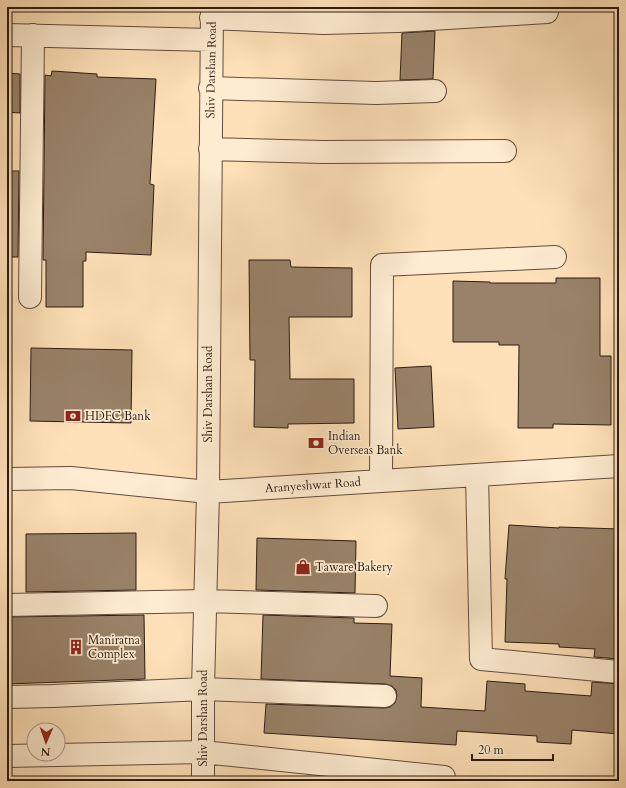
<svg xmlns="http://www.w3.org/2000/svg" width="626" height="788" font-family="Cardo,serif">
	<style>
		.building { fill: #998269; stroke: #2c1b13 }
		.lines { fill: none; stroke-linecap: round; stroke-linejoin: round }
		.minor-casing { stroke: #604c3c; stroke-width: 24 }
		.minor { stroke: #feecd1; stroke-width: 22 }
		.labels { text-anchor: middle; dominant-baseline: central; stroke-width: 3.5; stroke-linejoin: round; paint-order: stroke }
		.street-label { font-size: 12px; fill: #2c1b13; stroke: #feecd1 }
		.poi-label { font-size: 12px; fill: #2c1b13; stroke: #feecd1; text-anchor: start }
	</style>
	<rect width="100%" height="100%" fill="#fee1b8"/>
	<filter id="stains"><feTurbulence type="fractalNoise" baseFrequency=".005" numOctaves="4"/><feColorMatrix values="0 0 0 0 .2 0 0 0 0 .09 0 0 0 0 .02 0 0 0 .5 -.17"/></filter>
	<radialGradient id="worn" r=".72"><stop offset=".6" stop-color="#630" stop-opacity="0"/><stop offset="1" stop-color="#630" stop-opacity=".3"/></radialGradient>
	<!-- building -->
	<path class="building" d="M435 31 433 79 400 80 402 33Z
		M52 71 97 74V77L156 79 150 184 154 185 151 255 86 252V261H83V307H46V260H43L45 75 51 76Z
		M7 73 20 74V113L7 112Z
		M7 171H19L18 257H7Z
		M249 260H290L291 267 352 268V317H289L290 379H354V423L288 424V428L254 427 255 360H250Z
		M556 278H600V356H611V425L553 424V428H518L519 345H499V342H453V281L490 282V283H556Z
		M31 348 132 350 131 423 30 421Z
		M431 366 434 427 398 429 395 368Z
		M509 525 559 528V527L619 529V659L594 657 595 649 559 647V644L505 642 507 579H505Z
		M136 533V590L26 592V534Z
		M257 538 356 541 355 593 256 590Z
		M144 615 145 679 7 684V617Z
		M263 615 354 618V623L392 624 390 676 422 678 421 707 485 711 487 681 525 684V691L591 696 592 682 619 684V734L572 730 571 744 537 742V736L457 731 456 745 264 733 266 704 385 708 390 707 395 703 397 696 396 690 392 686 385 684 261 679Z"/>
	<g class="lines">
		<defs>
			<path id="minor" d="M211 18 324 23 398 21 547 12
				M7 35 211 40
				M210 88 376 93 435 91
				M210 149 323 152 505 151
				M30 297 33 35
				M477 475 481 659 619 672
				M7 479 71 478 208 492 619 466
				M381 481 382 265 555 257
				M7 605 205 601 376 606
				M7 697 53 696 203 689 385 696
				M7 756 203 752 444 777
				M203 781V689L208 492 212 7"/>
		</defs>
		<!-- minor casing -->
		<use href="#minor" class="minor-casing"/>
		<!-- minor -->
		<use href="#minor" class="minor"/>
	</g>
	<!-- icons -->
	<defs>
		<symbol id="bank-bare" viewBox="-9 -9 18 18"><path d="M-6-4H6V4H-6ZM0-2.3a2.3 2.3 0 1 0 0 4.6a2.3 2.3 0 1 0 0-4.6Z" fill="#8f2418" stroke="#feecd1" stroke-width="2.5" paint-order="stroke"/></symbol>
		<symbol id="shop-bare" viewBox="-9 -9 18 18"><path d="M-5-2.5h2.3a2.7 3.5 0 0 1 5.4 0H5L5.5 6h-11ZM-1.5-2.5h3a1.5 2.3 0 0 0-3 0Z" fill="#8f2418" stroke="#feecd1" stroke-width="2.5" paint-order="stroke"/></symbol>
		<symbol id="building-bare" viewBox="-9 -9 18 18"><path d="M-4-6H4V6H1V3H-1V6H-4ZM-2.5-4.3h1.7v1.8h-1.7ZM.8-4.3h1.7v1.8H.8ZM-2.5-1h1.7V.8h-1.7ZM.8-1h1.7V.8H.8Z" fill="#8f2418" stroke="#feecd1" stroke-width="2.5" paint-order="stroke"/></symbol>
	</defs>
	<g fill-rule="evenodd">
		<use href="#bank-bare" x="62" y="405" width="22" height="22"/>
		<use href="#bank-bare" x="305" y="432" width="22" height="22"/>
		<use href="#shop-bare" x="292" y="556" width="22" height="22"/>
		<use href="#building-bare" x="65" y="636" width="22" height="22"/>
	</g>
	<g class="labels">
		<!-- street labels -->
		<g class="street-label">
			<text transform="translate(211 70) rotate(-89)">Shiv Darshan Road</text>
			<text transform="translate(208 394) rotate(-90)">Shiv Darshan Road</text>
			<text transform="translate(313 485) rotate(-4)">Aranyeshwar Road</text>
			<text transform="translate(203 718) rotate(-90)">Shiv Darshan Road</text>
		</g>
		<!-- poi labels -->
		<g class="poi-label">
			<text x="85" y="416">HDFC Bank</text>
			<text x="328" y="436">Indian<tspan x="328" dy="14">Overseas Bank</tspan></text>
			<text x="315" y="567">Taware Bakery</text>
			<text x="88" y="640">Maniratna<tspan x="88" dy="14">Complex</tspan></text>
		</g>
	</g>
	<!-- margin -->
	<rect width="626" height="788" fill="none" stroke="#fee1b8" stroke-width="24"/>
	<rect x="8" y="8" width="610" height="772" fill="none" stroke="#2c1b13" stroke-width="2"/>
	<rect x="12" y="12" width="602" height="764" fill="none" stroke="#2c1b13"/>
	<!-- north arrow -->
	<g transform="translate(46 742) rotate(182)"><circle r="19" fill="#feecd1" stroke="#aa9885"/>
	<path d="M0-3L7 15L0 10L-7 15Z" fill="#8f2418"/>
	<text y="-6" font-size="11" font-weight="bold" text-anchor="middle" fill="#2c1b13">N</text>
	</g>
	<!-- scale -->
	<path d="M472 754v6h81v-6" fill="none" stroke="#2c1b13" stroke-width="2"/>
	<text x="478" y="754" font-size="12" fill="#2c1b13" stroke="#feecd1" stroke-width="3" paint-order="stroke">20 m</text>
	<rect width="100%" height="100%" filter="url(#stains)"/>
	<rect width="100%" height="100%" fill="url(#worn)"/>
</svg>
